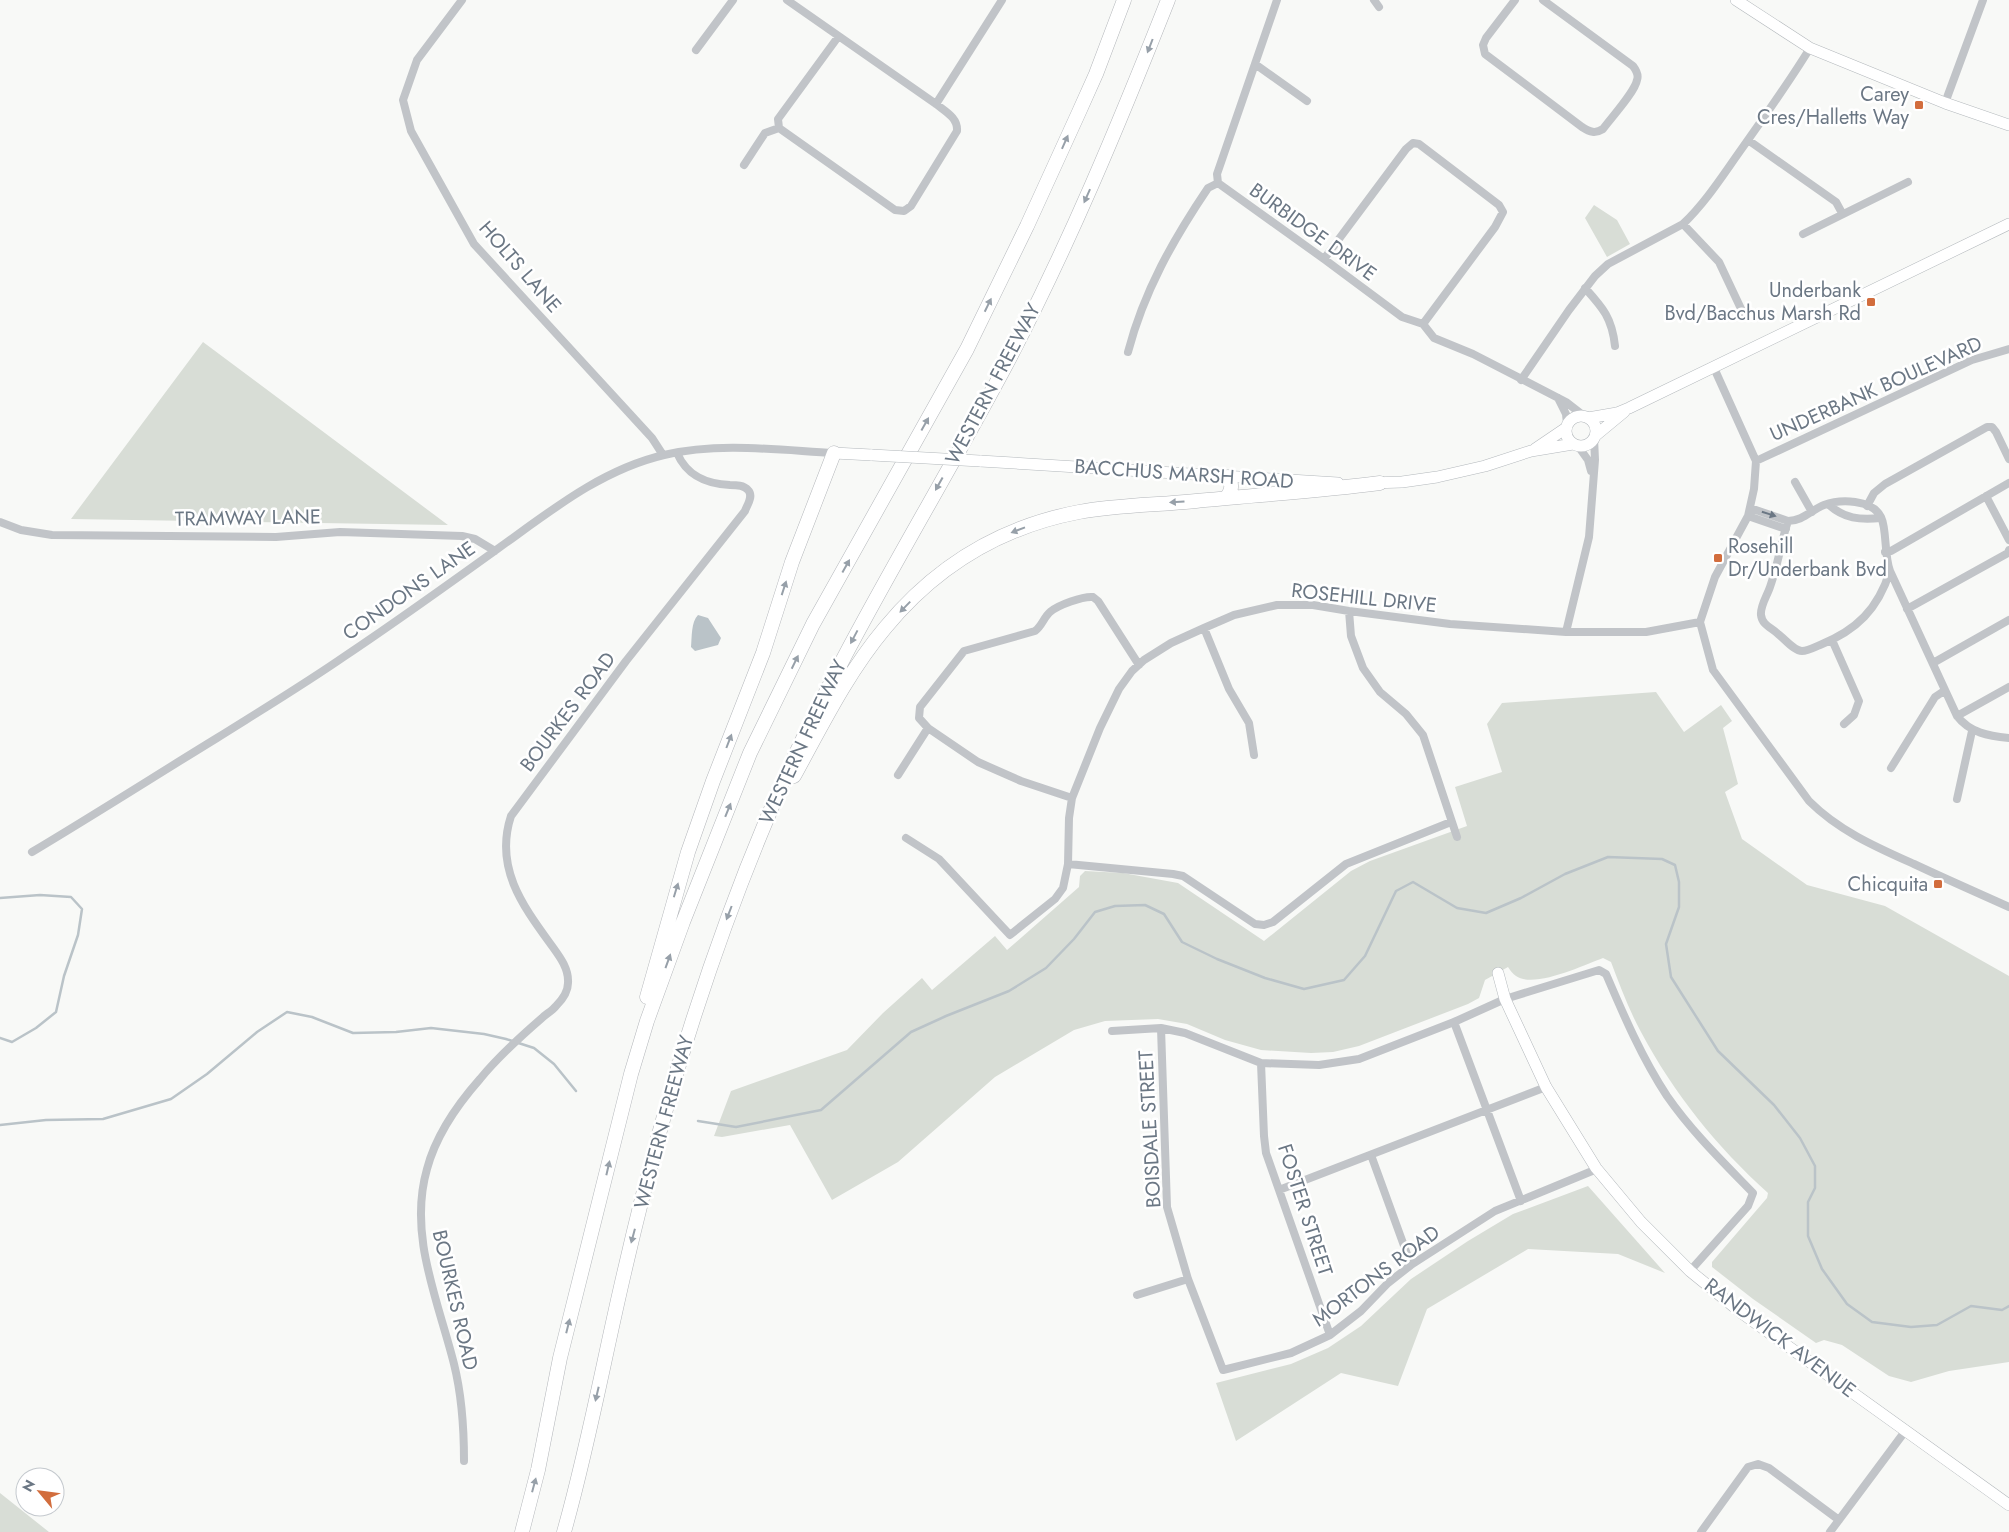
<svg xmlns="http://www.w3.org/2000/svg" width="2009" height="1532" font-family="Jost,sans-serif">
	<style>
		.green { fill: #d8ddd6 }
		.water { fill: #bac3c8 }
		.lines { fill: none; stroke-linecap: round; stroke-linejoin: round }
		.stream { stroke: #bac3c8; stroke-width: 2.5 }
		.secondary-casing { stroke: #b3b8bc; stroke-width: 12 }
		.highway-casing { stroke: #b4b7bb; stroke-width: 15 }
		.street { stroke: #c1c4c8; stroke-width: 8 }
		.secondary { stroke: #fff; stroke-width: 11 }
		.highway { stroke: #fff; stroke-width: 14 }
		.secondary-bridge-casing { stroke: #b3b8bc; stroke-width: 12; stroke-linecap: butt }
		.secondary-bridge { stroke: #fff; stroke-width: 11 }
		.oneway { fill: #97a0a9 }
		.oneway2 { fill: #6b7784 }
		.poi-dot { fill: #d26d3d; stroke: #fff; stroke-width: 2 }
		.labels { text-anchor: middle; dominant-baseline: central; stroke-width: 5; stroke-linejoin: round; paint-order: stroke }
		.poi-label { font-size: 20px; fill: #6b7784; stroke: #fff; text-anchor: end }
		.street-label { font-size: 20px; fill: #6b7784; stroke: #fff }
	</style>
	<rect width="100%" height="100%" fill="#f8f9f7"/>
	<!-- green -->
	<path class="green" d="M1594 205 1617 220 1630 244 1607 257 1585 218Z
		M203 342 448 525 71 519Z
		M1656 692 1684 732 1721 705 1732 721 1723 728 1738 784 1725 792 1742 839 1807 885 1885 906 2009 976V1362L1949 1371 1911 1382 1889 1376 1842 1345 1824 1340 1816 1343 1753 1299 1712 1267V1262L1767 1198 1768 1193C1717 1147 1674 1094 1641 1032 1629 1010 1620 986 1611 962L1603 958C1584 965 1534 989 1516 976 1513 974 1510 970 1508 967L1485 980 1479 998 1468 1004 1359 1046 1333 1052 1311 1053 1261 1050 1225 1040 1187 1024 1158 1019 1105 1021 1074 1030 995 1077 898 1162 832 1200 790 1125 722 1137 714 1136 731 1091 847 1050 883 1013 922 978 932 990 995 936 1007 950 1079 887 1080 876 1085 871 1123 873 1178 883 1264 941 1351 871 1370 861 1467 826 1455 787 1502 772 1487 724 1502 703Z
		M1588 1186 1665 1273 1618 1254 1528 1249 1427 1309 1398 1386 1341 1373 1236 1441 1216 1383 1291 1364 1328 1348 1361 1326 1411 1279 1468 1241 1513 1214Z
		M0 1493 49 1532H0Z"/>
	<!-- water -->
	<path class="water" d="M698 615 708 618 721 638 718 645 695 651 691 647C692 637 691 622 698 615Z"/>
	<g class="lines">
		<!-- stream -->
		<path class="stream" d="M0 898 40 895 71 897 82 909 78 935 64 976 56 1012 36 1028 12 1042 0 1038
			M698 1121 736 1127 821 1110 911 1032 946 1016 1009 991 1046 968 1074 939 1095 912 1115 906 1145 905 1164 914 1182 942 1217 959 1265 978 1304 989 1344 980 1365 956 1396 891 1413 882 1457 908 1486 913 1521 898 1565 874 1608 857 1662 859 1675 865 1679 882V907L1666 944 1671 977 1718 1051 1774 1105 1800 1138 1815 1166V1188L1808 1202V1236L1822 1269 1847 1304 1872 1322 1911 1327 1937 1325 1971 1306 2002 1310 2009 1306
			M0 1125 46 1120 103 1119 171 1099 207 1074 257 1032 287 1012 312 1017 353 1033 396 1032 431 1028 484 1034 506 1039 534 1048 554 1064 576 1091"/>
		<defs>
			<path id="secondary" d="M1736 0 1810 48 1945 103 2009 125
				M1566 431a15 15 0 1 1 30 0a15 15 0 1 1-30 0Z
				M1588 418 1617 413 1629 408 2009 224
				M1595 436 1624 412
				M1535 449 1566 428
				M834 453 872 455
				M980 461 1338 483
				M1371 483 1402 482 1437 477 1485 466 1531 451 1573 444
				M1498 973 1505 999 1546 1087 1596 1168 1641 1222 1690 1271 1743 1314 2009 1505"/>
			<path id="highway" d="M1226 498C1232 491 1233 485 1228 477
				M794 776C822 725 848 672 885 628 936 566 1000 527 1079 512 1117 505 1157 505 1196 501 1257 495 1319 491 1380 483
				M647 997 688 852 713 781 763 653 792 562 834 453
				M522 1532 538 1470 560 1358 631 1074 647 1021 683 922 750 753 813 624 967 349 1027 226 1079 112 1096 74 1124 0
				M564 1532C589 1444 605 1353 626 1265 661 1113 706 964 766 821 832 662 925 517 1006 365 1068 247 1119 124 1168 0"/>
		</defs>
		<!-- secondary casing -->
		<use href="#secondary" class="secondary-casing"/>
		<!-- highway casing -->
		<use href="#highway" class="highway-casing"/>
		<!-- street -->
		<path class="street" d="M462 0 417 60 403 100 411 131 474 244 630 414 652 438 663 455
			M1374 0 1379 7
			M1515 0 1486 38 1483 45 1485 54 1582 127C1590 132 1595 134 1603 129 1611 118 1635 92 1637 80 1639 75 1636 70 1633 66L1543 0
			M696 50 733 0
			M1255 64 1307 101
			M1945 103 1983 0
			M936 104 1002 0
			M779 128 895 210 904 211 911 206 957 131C958 118 946 112 936 104L787 0
			M779 128 778 119 838 37
			M1748 140 1836 202 1842 213
			M744 165 765 133 779 128
			M1218 183 1324 259 1402 317 1423 324 1434 338 1473 354 1566 402 1584 416
			M1218 183 1217 174 1277 0
			M1683 224 1719 262 1743 313
			M1803 234 1908 182
			M1324 259 1406 149 1413 143 1419 144 1499 205 1503 212 1495 227 1423 324
			M1585 288C1603 308 1612 318 1615 346
			M1128 352C1144 291 1173 240 1208 188L1218 183
			M1714 368 1756 461 1754 489 1748 516 1715 577 1700 622 1713 670 1809 801C1839 831 1876 847 1914 864 1946 879 1978 893 2009 907
			M1521 380 1569 310 1595 276 1608 264 1683 224C1705 203 1721 178 1738 154 1763 119 1788 84 1810 48
			M1558 398 1566 414 1567 424
			M1578 446 1588 460 1591 471
			M1756 461 1972 360 2009 349
			M1795 482 1812 512
			M1986 496 2009 540
			M1828 504C1844 519 1860 520 1881 518
			M1867 506 1874 493 1885 484 1987 427H1992L1996 432 2009 459
			M1750 508 1788 521C1803 521 1811 510 1824 505 1840 499 1872 499 1881 517 1887 529 1884 555 1890 571L1957 716C1970 733 1989 736 2009 738
			M1748 516 1786 529
			M1788 521C1781 542 1778 565 1770 587 1767 596 1760 606 1761 615 1762 625 1772 628 1778 634 1785 639 1794 651 1802 651 1808 651 1815 647 1820 645 1857 630 1878 609 1890 571
			M0 522 21 530 52 535 276 537 340 532 462 536 475 539 495 551
			M1885 552 1891 551 2009 483
			M1907 609 2008 553 2009 550
			M1349 611 1351 636 1363 668 1380 692 1406 714 1423 735 1457 837
			M1204 628 1229 689 1249 723 1254 755
			M1566 632 1589 537 1595 460 1594 438
			M1832 640 1859 701 1854 715 1844 724
			M1933 663 2009 620
			M1957 716 2009 687
			M1891 768 1935 697 1944 691
			M898 775 928 728
			M1072 798 1021 781 978 762 928 728 919 718 920 707 964 651 1035 631C1042 626 1044 617 1050 612 1058 605 1083 596 1093 597L1098 601 1139 665
			M1957 799 1972 731
			M906 838 939 859 1010 935 1055 899 1063 888 1068 864 1069 818 1072 798 1100 728 1119 689 1132 671 1144 660 1171 643 1204 628 1234 615 1277 605H1313L1349 611 1450 624 1566 632H1646L1700 622
			M32 852C94 815 155 776 217 738 260 711 303 685 345 656 396 622 446 586 496 550 548 513 600 470 664 455 719 442 778 450 834 453
			M1068 864 1173 874 1183 876 1255 924 1264 925 1273 922 1346 864 1451 822
			M1161 1028 1167 1207 1188 1279 1223 1370 1291 1353 1330 1335 1361 1311 1388 1283 1411 1265 1495 1211 1597 1169
			M1112 1031 1161 1028 1185 1033 1261 1063 1319 1065 1359 1059 1454 1022
			M1261 1063 1264 1136 1266 1153 1330 1335
			M1371 1155 1411 1265
			M1279 1190 1546 1087
			M1521 1201 1454 1022 1505 999 1599 970 1606 974C1624 1016 1642 1058 1667 1096 1692 1132 1723 1162 1753 1193L1748 1206 1690 1271
			M1137 1295 1188 1279
			M464 1461C464 1428 462 1396 454 1364 438 1300 408 1235 427 1169 436 1135 457 1105 480 1079 498 1057 520 1037 542 1018 546 1014 552 1011 556 1006 562 1000 568 992 568 983 569 969 560 957 552 946 523 906 494 868 511 816L626 661 745 511C747 505 754 496 748 490 744 485 736 485 730 485 706 484 687 476 677 453
			M1701 1532 1748 1467 1758 1464 1769 1468 1839 1520
			M1830 1532 1906 1430"/>
		<!-- secondary -->
		<use href="#secondary" class="secondary"/>
		<!-- highway -->
		<use href="#highway" class="highway"/>
		<defs>
			<path id="secondary-bridge" d="M872 455 980 461"/>
		</defs>
		<!-- secondary-bridge casing -->
		<use href="#secondary-bridge" class="secondary-bridge-casing"/>
		<!-- secondary-bridge -->
		<use href="#secondary-bridge" class="secondary-bridge"/>
	</g>
	<!-- one-way arrows -->
	<defs><path id="oneway-solid" d="M-6-.8H1V-3.2L6.5 0L1 3.2V.8H-6Z" transform="scale(1.25)"/></defs>
	<g class="oneway">
		<use href="#oneway-solid" transform="translate(1150 46) rotate(111)"/>
		<use href="#oneway-solid" transform="translate(1065 142) rotate(-66)"/>
		<use href="#oneway-solid" transform="translate(1087 196) rotate(114)"/>
		<use href="#oneway-solid" transform="translate(988 305) rotate(-64)"/>
		<use href="#oneway-solid" transform="translate(925 424) rotate(-61)"/>
		<use href="#oneway-solid" transform="translate(939 484) rotate(119)"/>
		<use href="#oneway-solid" transform="translate(1177 502) rotate(176)"/>
		<use href="#oneway-solid" transform="translate(1018 530) rotate(159)"/>
		<use href="#oneway-solid" transform="translate(846 566) rotate(-61)"/>
		<use href="#oneway-solid" transform="translate(784 588) rotate(-72)"/>
		<use href="#oneway-solid" transform="translate(905 607) rotate(134)"/>
		<use href="#oneway-solid" transform="translate(854 637) rotate(118)"/>
		<use href="#oneway-solid" transform="translate(795 662) rotate(-64)"/>
		<use href="#oneway-solid" transform="translate(729 741) rotate(-69)"/>
		<use href="#oneway-solid" transform="translate(728 810) rotate(-68)"/>
		<use href="#oneway-solid" transform="translate(676 890) rotate(-73)"/>
		<use href="#oneway-solid" transform="translate(729 913) rotate(111)"/>
		<use href="#oneway-solid" transform="translate(668 961) rotate(-70)"/>
		<use href="#oneway-solid" transform="translate(608 1168) rotate(-77)"/>
		<use href="#oneway-solid" transform="translate(633 1236) rotate(105)"/>
		<use href="#oneway-solid" transform="translate(568 1326) rotate(-76)"/>
		<use href="#oneway-solid" transform="translate(597 1394) rotate(103)"/>
		<use href="#oneway-solid" transform="translate(534 1485) rotate(-75)"/>
	</g>
	<use class="oneway2" href="#oneway-solid" transform="translate(1769 514) rotate(18)"/>
	<!-- markers -->
	<g class="poi-dot">
		<rect x="1914" y="100" width="10" height="10" rx="2.5"/>
		<rect x="1866" y="297" width="10" height="10" rx="2.5"/>
		<rect x="1713" y="553" width="10" height="10" rx="2.5"/>
		<rect x="1933" y="879" width="10" height="10" rx="2.5"/>
	</g>
	<g class="labels">
		<!-- poi labels -->
		<g class="poi-label">
			<text x="1909" y="94">Carey<tspan x="1909" dy="23">Cres/Halletts Way</tspan></text>
			<text x="1861" y="290">Underbank<tspan x="1861" dy="23">Bvd/Bacchus Marsh Rd</tspan></text>
			<text x="1728" y="546" text-anchor="start">Rosehill<tspan x="1728" dy="23">Dr/Underbank Bvd</tspan></text>
			<text x="1928" y="884">Chicquita</text>
		</g>
		<!-- street labels -->
		<g class="street-label">
			<text transform="translate(1313 232) rotate(36)">BURBIDGE DRIVE</text>
			<text transform="translate(520 267) rotate(49)">HOLTS LANE</text>
			<text transform="translate(993 384) rotate(-62)">WESTERN FREEWAY</text>
			<text transform="translate(1876 389) rotate(-24)">UNDERBANK BOULEVARD</text>
			<text transform="translate(1184 474) rotate(4)">BACCHUS MARSH ROAD</text>
			<text transform="translate(248 518) rotate(-1)">TRAMWAY LANE</text>
			<text transform="translate(409 591) rotate(-35)">CONDONS LANE</text>
			<text transform="translate(1364 598) rotate(6)">ROSEHILL DRIVE</text>
			<text transform="translate(568 712) rotate(-53)">BOURKES ROAD</text>
			<text transform="translate(803 742) rotate(-65)">WESTERN FREEWAY</text>
			<text transform="translate(664 1122) rotate(-75)">WESTERN FREEWAY</text>
			<text transform="translate(1150 1129) rotate(-93)">BOISDALE STREET</text>
			<text transform="translate(1305 1210) rotate(72)">FOSTER STREET</text>
			<text transform="translate(1376 1276) rotate(-37)">MORTONS ROAD</text>
			<text transform="translate(455 1300) rotate(77)">BOURKES ROAD</text>
			<text transform="translate(1780 1338) rotate(37)">RANDWICK AVENUE</text>
		</g>
	</g>
	<!-- north arrow -->
	<g transform="translate(40 1492) rotate(299)"><circle r="24" fill="#ffffff" stroke="#c4c9ce"/>
	<path d="M0-4L9 19L0 12L-9 19Z" fill="#d26d3d"/>
	<text y="-8" font-size="14" font-weight="bold" text-anchor="middle" fill="#6b7784">N</text>
	</g>
</svg>
